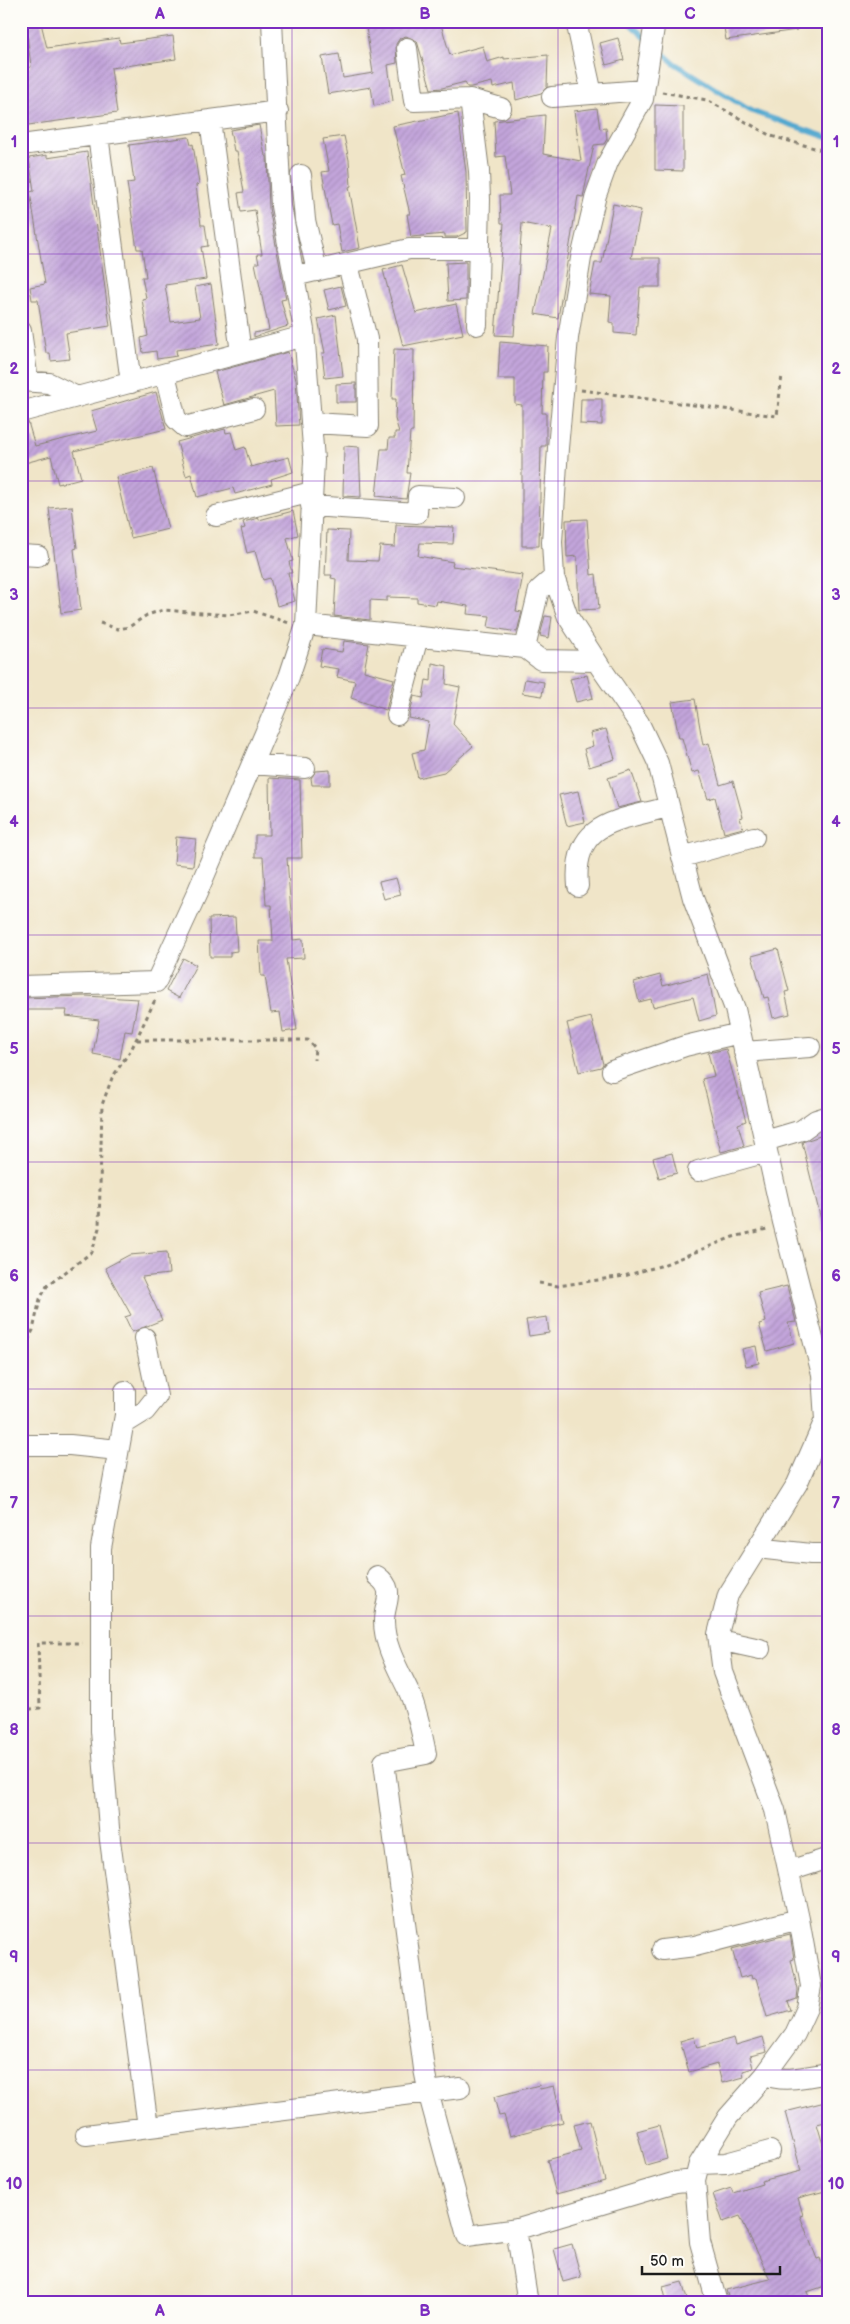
<svg xmlns="http://www.w3.org/2000/svg" width="850" height="2324" font-family="'Balsamiq Sans',sans-serif">
	<style>
		.lines { fill: none; stroke-linecap: round; stroke-linejoin: round }
		.stream { stroke: #52a8cf; stroke-width: 5.5 }
		.building { fill: url(#building-hatch) }
		.minor-casing { stroke: #868072; stroke-width: 22 }
		.path { stroke: #868072; stroke-width: 3; stroke-dasharray: 4 4; stroke-linecap: butt }
		.minor { stroke: #fff; stroke-width: 20 }
		.grid { fill: none; stroke: #7b2cbf; stroke-width: 1; stroke-opacity: 0.55 }
		.neatline { fill: none; stroke: #7b2cbf; stroke-width: 2 }
		.grid-label { font-size: 16px; text-anchor: middle; font-weight: bold; fill: #7b2cbf }
	</style>
	<defs>
		<pattern id="building-hatch" width="6" height="6" patternUnits="userSpaceOnUse" patternTransform="scale(1.25)"><rect width="6" height="6" fill="#c3a5db"/><path d="M-1 1l2-2M0 6l6-6M5 7l2-2" fill="none" stroke="#a78dbb"/></pattern>
	</defs>
	<rect width="100%" height="100%" fill="#fdfcf7"/>
	<filter id="ink" filterUnits="userSpaceOnUse"><feTurbulence type="fractalNoise" baseFrequency=".02" numOctaves="2"/><feDisplacementMap in="SourceGraphic" scale="10" xChannelSelector="R" yChannelSelector="G"/><feConvolveMatrix kernelMatrix="1 2 1 2 8 2 1 2 1" color-interpolation-filters="sRGB"/></filter>
	<filter id="wash" filterUnits="userSpaceOnUse"><feTurbulence type="fractalNoise" baseFrequency=".0096" numOctaves="4" result="noise"/><feDisplacementMap in="SourceGraphic" scale="20" xChannelSelector="R" yChannelSelector="G"/><feGaussianBlur stdDeviation="1.12" result="paint"/><feColorMatrix in="noise" values="0 0 0 0 0 0 0 0 0 0 0 0 0 0 0 0 0 1.4 0 .05"/><feComposite in="paint" operator="in"/></filter>
	<g filter="url(#wash)">
		<rect width="100%" height="100%" fill="#f0e5c8"/>
		<g class="lines">
			<!-- stream -->
			<path class="stream" d="M627 21 648 40
				M655 46 674 63 751 111 829 138"/>
		</g>
		<g id="blocks">
			<!-- building -->
			<path class="building" d="M365 21H440L450 55 483 46 487 62 504 57V59L548 55 547 87 541 93 516 100 514 83 493 88 492 82 471 87H467L465 82 442 88 431 89 417 41 406 36 400 38 396 44 397 63 388 65 393 101 374 106 371 87 328 94 322 57 339 54 343 78 373 73Z
				M723 21H796L797 30 726 40Z
				M41 23 47 48 119 38 120 43 173 36 176 59 111 68 117 113 21 126V69L31 67 26 25Z
				M618 38 624 60 606 65 600 43Z
				M655 105 683 106V171L655 170Z
				M597 108 600 129 606 128 607 139 604 144 594 145 583 197 578 196 558 318 535 314 552 229 522 223 514 336 495 335 504 223H501L500 195H510L505 156 496 157 494 121 545 115 543 154 581 161 574 111Z
				M458 113 466 172 467 232 457 237H445V234L411 237 407 214H410L401 176 405 175 393 126Z
				M259 125 265 156H267L269 208 286 299 281 300 288 326 254 337V333L269 330 255 263H259L257 254H262L255 210 241 212 238 193 244 192 237 151H234L230 130Z
				M344 136 349 160 351 186 349 187 360 248 342 252 337 224 332 225 322 172 329 171 323 139Z
				M189 137 191 145 193 144 199 184 196 185 201 225H205L208 246 201 247 206 279 165 285 171 322 200 318 195 287 211 284 219 344 176 350 177 356 157 359 156 351 143 353 141 338 148 336 142 299 146 298 142 277H146L142 249H137L127 183 134 182 129 145Z
				M87 152 110 326 66 333 70 359 51 361 50 353H46L38 300H32L30 287 45 284 30 192 34 191 29 158 47 155V158Z
				M613 204 641 210 631 258H660V287H640L636 335 614 333V323L609 322 611 296 589 294 595 263H602Z
				M466 262V300L448 301 446 263Z
				M402 265 416 313 456 304 463 334 403 346 383 270Z
				M341 286 346 306 329 310 324 290Z
				M336 315 343 376 325 378 322 353H325L318 319Z
				M500 342 548 346 547 372H543L542 413H546V446H541L539 546H522V405L515 404V379H498Z
				M394 349 414 350 413 432H410L407 473H410L406 499 376 496 381 449H388L389 438H395V432H399L395 419 396 399H392Z
				M288 352 296 380 299 425 276 426 274 391 224 405 215 372Z
				M356 383V402H336V384Z
				M156 392 166 429 74 451 81 478 58 484 51 456 21 464V424L28 422 35 446 97 431 91 411Z
				M581 399H602V425L580 424Z
				M225 429 226 433 231 432 236 450 245 447 251 467 289 457 293 472 271 479 272 484 235 494 233 488 197 497 191 474 186 476 177 442Z
				M344 446 359 447 361 497 343 496Z
				M153 468 168 529 131 538 116 477Z
				M72 506 77 548 74 549 81 610 61 613 49 508Z
				M293 511 298 535 287 538 293 561 289 562 292 573H288L295 601 277 606 270 578 263 580 255 551 247 553 241 529 245 528 243 522 259 518V520Z
				M587 519 591 575 596 574 599 609 579 610 577 556 567 557 566 520Z
				M396 525 454 527 453 544 420 543 418 556 453 562 452 566 523 575 516 611 522 612 517 632 488 627 490 616 467 614 468 606 437 601 436 605 417 602V598L387 597V601L370 600V620L334 616 336 579 331 578 332 575H325L327 530 349 531 348 560 378 561 380 546 395 547Z
				M545 616 552 617 549 638 540 636Z
				M344 641 369 644 364 671 394 679 386 710 351 698 355 681 337 677 339 669 319 666 322 649 342 652Z
				M432 663 447 666 446 684 460 687 453 724 473 746 444 772 418 778 412 753 424 750 429 722 409 718 414 696 423 698 426 680 431 681Z
				M587 675 593 698 576 702 570 679Z
				M525 679 544 682 542 696 522 693Z
				M695 699 703 745 709 743 720 785 733 781 743 817 740 818 743 828 724 833 715 797 708 799 699 771 692 773 682 738H679L672 702Z
				M606 729 615 759 589 767 584 749 593 746 590 733Z
				M330 770V785H312L311 778 316 771Z
				M631 770 642 802 617 808 608 778Z
				M269 778 300 780 302 858H287L293 940 303 939 304 958 286 959 297 1030 283 1032 280 1012 271 1013 265 976H261L259 941H273L271 905H266L263 857H255V835H270Z
				M578 791 585 822 567 826 559 795Z
				M176 837 196 839 193 866 174 864Z
				M396 878 401 895 384 899 379 882Z
				M235 917 237 951 230 952V957H210L209 918Z
				M778 949 789 991 785 992 790 1014 773 1018 768 997 764 998 752 956Z
				M183 958 196 965 179 998 166 991Z
				M708 974 716 1016 699 1021 693 997 653 1007 651 999 639 1002 634 982 660 975 663 986Z
				M86 996 138 999 132 1032 125 1031 120 1059 93 1054 99 1020 66 1016 67 1010H22V998Z
				M591 1017 603 1064 601 1067 579 1072 567 1023Z
				M726 1049 746 1121 738 1124 744 1146 721 1152 702 1079 714 1076 708 1053Z
				M823 1135 829 1157V1231L824 1232 802 1142Z
				M672 1153 677 1173 659 1178 653 1158Z
				M167 1252 169 1274 142 1277 162 1320 132 1332 125 1317 131 1315 105 1268 129 1255Z
				M787 1286 796 1322 788 1323 794 1343 767 1351 759 1324 766 1322 758 1293Z
				M547 1317 549 1333 529 1336 526 1320Z
				M756 1346 759 1363 746 1366 742 1349Z
				M790 1934 794 1959 791 1960 798 1990 797 1998 788 2001 791 2010 767 2017 756 1978 752 1979 751 1975 740 1978 732 1949Z
				M694 2037 697 2048 734 2038 736 2045 763 2037 767 2052 750 2056 753 2068 743 2071 744 2077 722 2083 717 2064 689 2072 680 2041Z
				M539 2085 540 2089 554 2086 563 2122 510 2136 504 2115 499 2116 494 2097Z
				M829 2101V2121L817 2124 826 2155 829 2154V2190L798 2198 803 2215 800 2216 817 2259 820 2258 828 2285 807 2292 812 2303H730L726 2290 770 2279 740 2216 723 2222 713 2194 731 2188 733 2193 762 2184 761 2181 801 2171 785 2112Z
				M590 2121 605 2181 556 2194 547 2160 581 2151 574 2125Z
				M659 2125 667 2159 646 2165 637 2131Z
				M572 2244 581 2277 563 2282 554 2249Z
				M682 2282 688 2303H667L663 2287Z"/>
		</g>
	</g>
	<g filter="url(#ink)">
		<use href="#blocks" fill-opacity="0" stroke="#868072" stroke-width="1"/>
		<g class="lines">
			<defs>
				<path id="minor" d="M576 21 592 94
					M655 21 643 99 608 162 596 195 581 258 568 338 558 448 552 542 554 577 568 617 601 668 639 723 658 763 693 898 735 1009 783 1222 822 1374 825 1420 797 1484 728 1595 718 1634 723 1672 775 1810 799 1919 811 1986 807 2008 795 2034 765 2075 728 2117 699 2164 695 2180 700 2242 717 2303
					M407 48 414 101 470 99 501 108
					M552 97 644 90
					M470 99 479 171 480 200 477 325
					M210 120 241 353
					M98 135 131 383
					M21 145 278 111
					M301 175 305 220 317 271
					M294 276 409 249H479
					M21 331 28 381
					M165 374 176 419 185 427 254 409
					M21 381 49 383 77 397
					M21 412 304 336
					M311 423 368 426 367 339 348 265
					M311 506 417 513 418 496 455 498
					M216 516 312 492
					M21 555 38 556
					M306 625 525 648 539 590 554 577
					M525 648 541 660 596 661
					M397 715 418 637
					M252 764 305 768
					M682 857 754 837
					M578 886C572 820 619 821 668 807
					M21 986 156 982 197 893 289 677 306 625 314 460 304 330 281 206 272 21
					M744 1052 810 1047
					M612 1071 685 1046 740 1033
					M765 1141 802 1130 816 1120 829 1116
					M698 1171 767 1152
					M125 1391V1415L101 1548V1731L110 1840 148 2127
					M124 1424 145 1411 157 1396 145 1338
					M21 1445H70L118 1450
					M757 1548 811 1554H829
					M377 1576C397 1590 384 1603 384 1621 384 1647 400 1672 410 1694 418 1714 422 1733 426 1754L384 1762 424 2069 430 2099 467 2236 518 2229 676 2182 695 2180
					M719 1640 760 1649
					M789 1871 829 1858
					M662 1950 695 1946 799 1919
					M765 2075C785 2083 808 2076 829 2073
					M86 2135 460 2088
					M699 2164 726 2163 770 2151
					M516 2229 528 2303"/>
			</defs>
			<!-- minor casing -->
			<use href="#minor" class="minor-casing"/>
			<!-- path -->
			<path class="path" d="M662 92 707 100 771 136 829 152
				M581 390 777 416 782 375
				M100 623 118 629 129 627 147 615 163 610 229 615 253 611 289 623
				M137 1040H308L315 1048 314 1060
				M539 1283 558 1286 624 1276 660 1266 733 1237 767 1229
				M21 1355 33 1330 40 1299 47 1286 92 1252 99 1228 102 1105 112 1078 132 1048 155 1000
				M21 1710 40 1708 38 1643H82"/>
			<!-- minor -->
			<use href="#minor" class="minor"/>
		</g>
	</g>
	<!-- grid -->
	<path class="grid" d="M292 21V2303M558 21V2303M21 254H829M21 481H829M21 708H829M21 935H829M21 1162H829M21 1389H829M21 1616H829M21 1843H829M21 2070H829"/>
	<!-- margin -->
	<rect width="850" height="2324" fill="none" stroke="#fdfcf7" stroke-width="55"/>
	<!-- scale -->
	<path d="M642 2266v8h138v-8" fill="none" stroke="#1c1c1c" stroke-width="2.5"/>
	<text x="650" y="2266" font-size="15" fill="#1c1c1c" stroke="#fdfcf7" stroke-width="4" paint-order="stroke">50 m</text>
	<rect x="28" y="28" width="794" height="2268" class="neatline"/>
	<g class="grid-label">
		<text x="160" y="19">A</text>
		<text x="425" y="19">B</text>
		<text x="690" y="19">C</text>
		<text x="14" y="147">1</text>
		<text x="836" y="147">1</text>
		<text x="14" y="374">2</text>
		<text x="836" y="374">2</text>
		<text x="14" y="600">3</text>
		<text x="836" y="600">3</text>
		<text x="14" y="827">4</text>
		<text x="836" y="827">4</text>
		<text x="14" y="1054">5</text>
		<text x="836" y="1054">5</text>
		<text x="14" y="1281">6</text>
		<text x="836" y="1281">6</text>
		<text x="14" y="1508">7</text>
		<text x="836" y="1508">7</text>
		<text x="14" y="1735">8</text>
		<text x="836" y="1735">8</text>
		<text x="14" y="1962">9</text>
		<text x="836" y="1962">9</text>
		<text x="14" y="2189">10</text>
		<text x="836" y="2189">10</text>
		<text x="160" y="2316">A</text>
		<text x="425" y="2316">B</text>
		<text x="690" y="2316">C</text>
	</g>
</svg>
